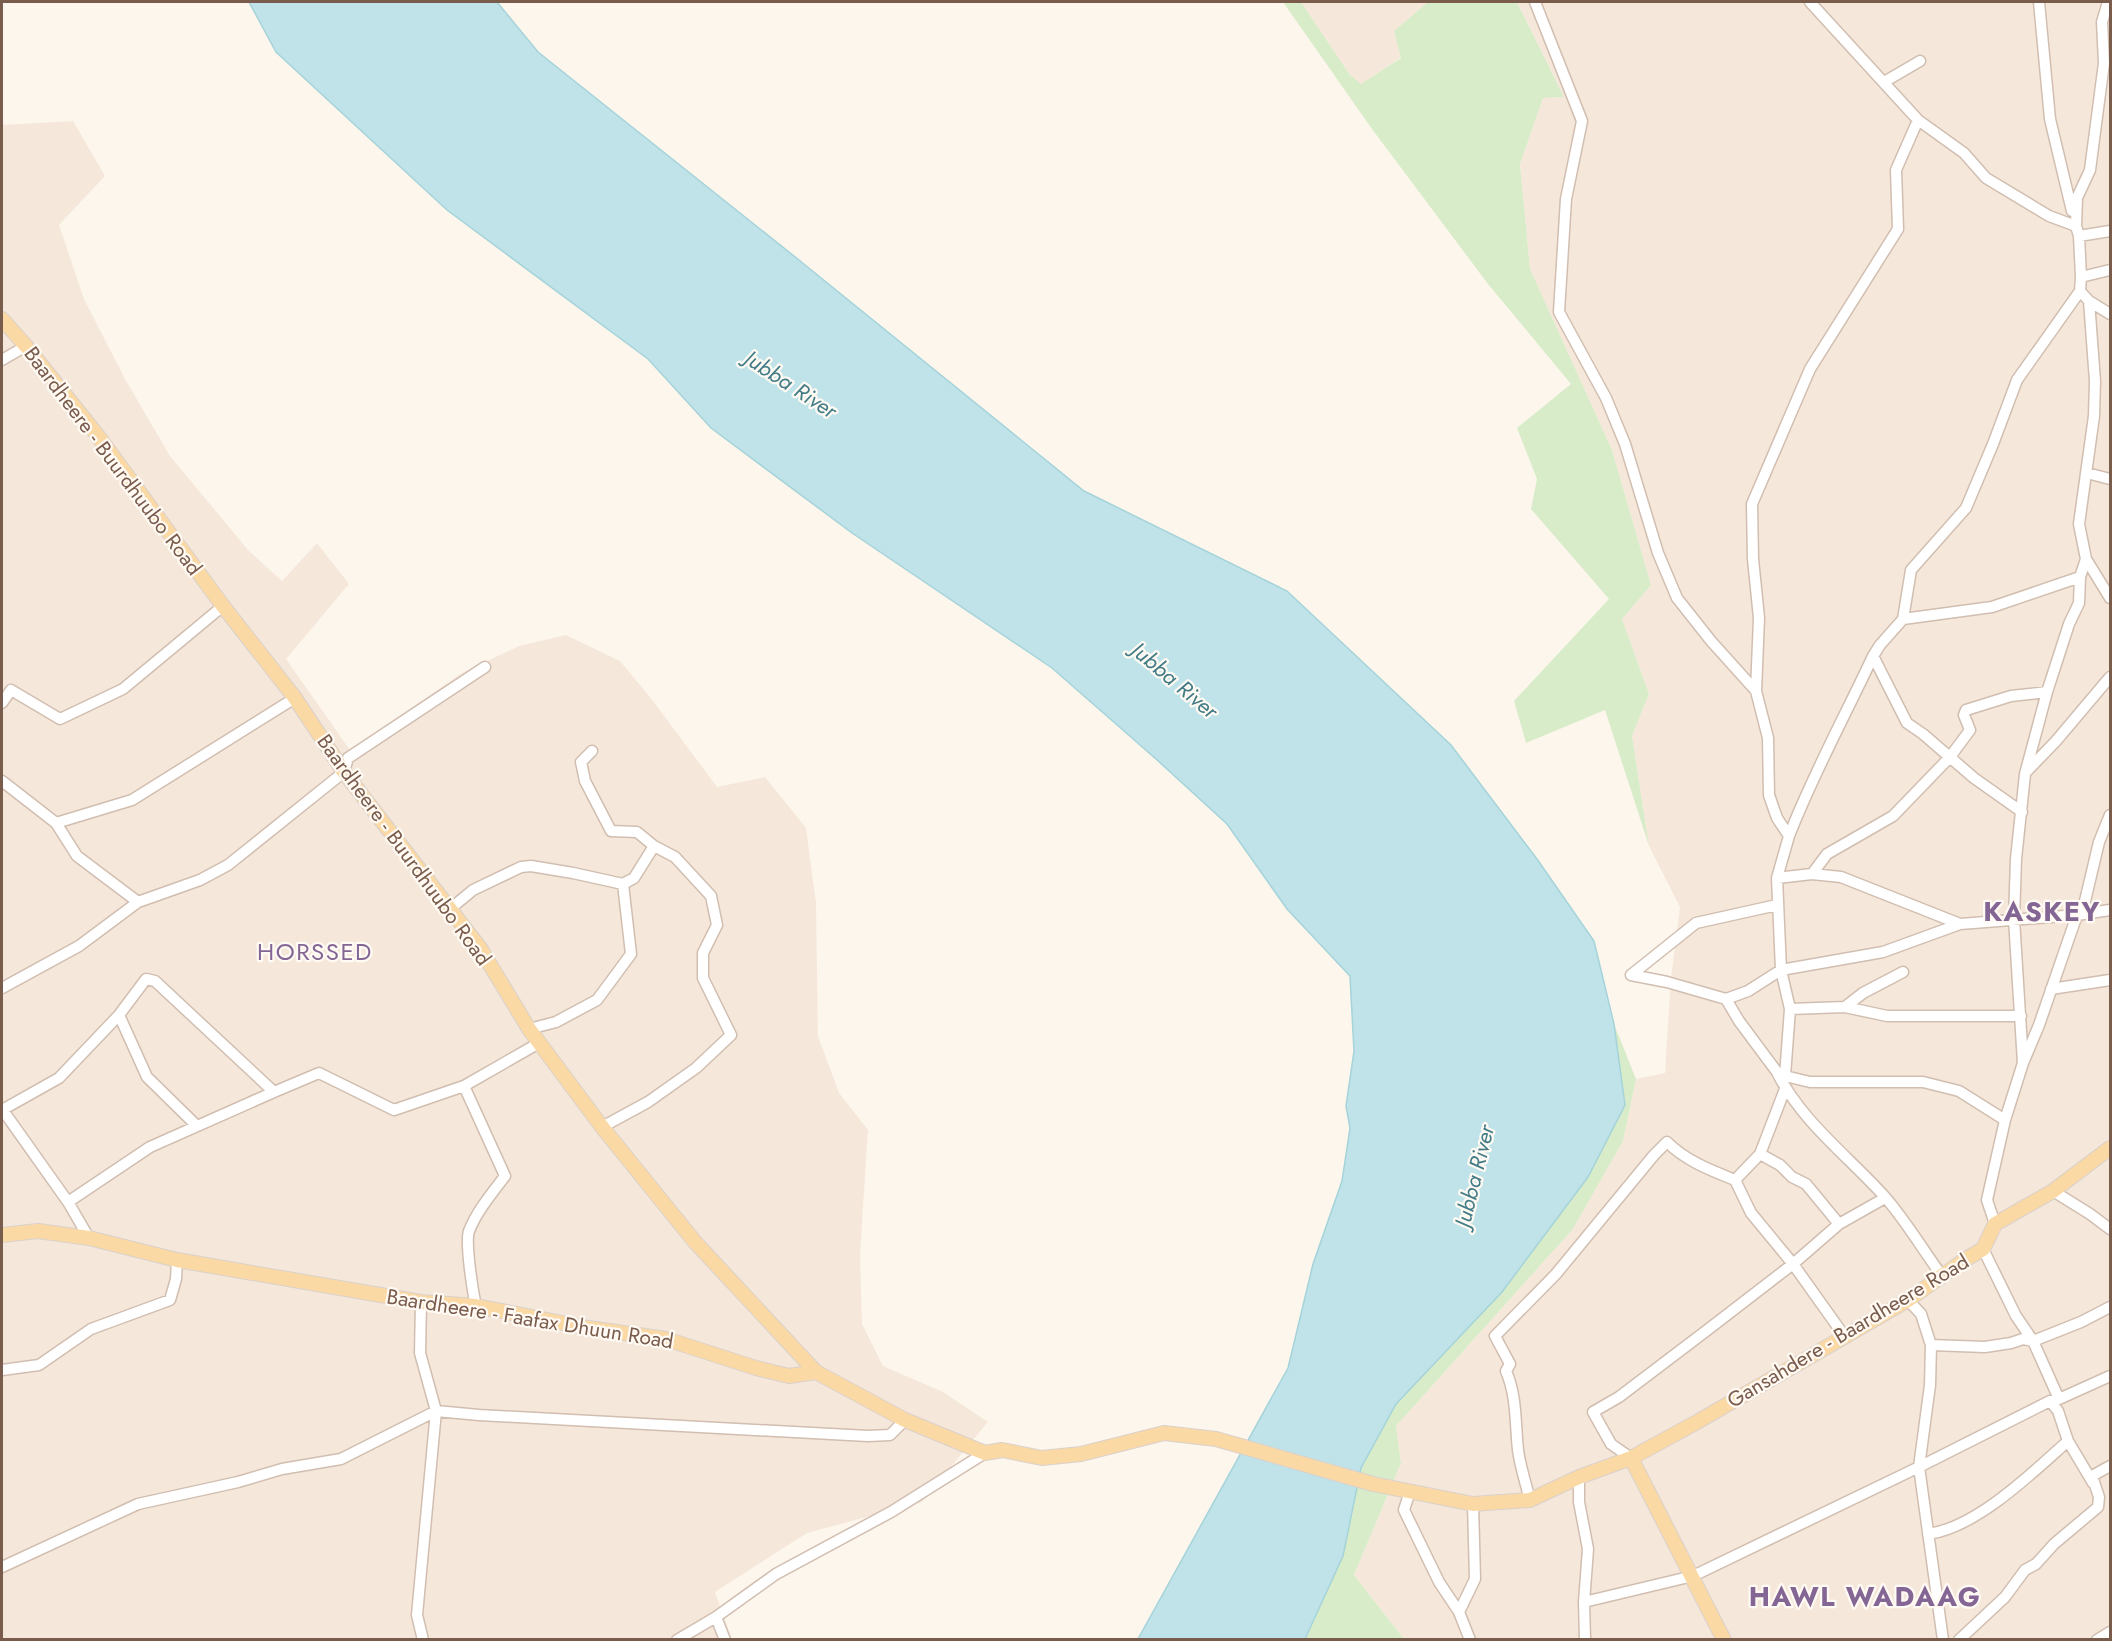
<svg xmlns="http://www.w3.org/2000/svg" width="2112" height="1641" font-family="Jost,sans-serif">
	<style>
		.residential { fill: #f5e8da }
		.green { fill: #d8ecc9 }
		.water { fill: #bfe3e8; stroke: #a5d3da; stroke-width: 1.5 }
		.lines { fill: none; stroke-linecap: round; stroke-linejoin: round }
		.minor-casing { stroke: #d1beb0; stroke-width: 13 }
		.major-casing { stroke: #dad1cd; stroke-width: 16 }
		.minor { stroke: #fff; stroke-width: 10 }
		.major { stroke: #fbd9a5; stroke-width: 14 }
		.labels { text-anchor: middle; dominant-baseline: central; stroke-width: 4.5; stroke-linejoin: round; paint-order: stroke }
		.street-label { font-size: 21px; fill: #7a5c4d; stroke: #fffaf3 }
		.water-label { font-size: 22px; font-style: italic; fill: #437c86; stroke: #fffaf3 }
		.quarter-label { font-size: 24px; letter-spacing: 1.5px; fill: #846695; stroke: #fffaf3 }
		.district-label { font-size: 27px; font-weight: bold; letter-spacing: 1.5px; fill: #846695; stroke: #fffaf3 }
	</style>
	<rect width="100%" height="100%" fill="#fdf6ec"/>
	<!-- residential -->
	<path class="residential" d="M1301 2H1428L1394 31 1401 57 1361 85 1350 75Z
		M1517 2H2110V1639H1404L1354 1575 1401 1463 1396 1426 1573 1229 1623 1141 1636 1079 1665 1073 1671 978 1680 907 1649 846 1632 736 1649 694 1622 619 1651 585 1612 450 1530 269 1520 164 1543 98 1564 97Z
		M73 121 105 176 59 225 84 299 125 379 170 456 248 550 282 581 317 543 349 584 286 659 350 750 462 673 519 646 566 635 620 661 650 697 717 787 765 777 806 828 816 903 818 1036 839 1093 868 1130 860 1254 862 1324 883 1366 943 1392 988 1422 922 1502 807 1533 715 1592 732 1639 2 1640V125Z"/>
	<!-- green -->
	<path class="green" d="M1283 2H1301L1350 75 1361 84 1401 58 1394 31 1428 2H1517L1564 97 1543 98 1520 164 1530 269 1612 450 1651 585 1622 619 1649 694 1632 736 1649 846 1605 710 1526 743 1514 701 1609 599 1531 509 1537 479 1517 428 1571 384 1488 284 1372 129Z
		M1614 1024 1636 1079 1623 1141 1573 1229 1396 1426 1401 1463 1354 1575 1404 1639 1305 1640 1343 1556 1361 1468 1396 1404 1502 1292 1588 1177 1625 1105Z"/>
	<!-- water -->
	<path class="water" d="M249 2H497L538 52 794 256 1084 491 1287 591 1451 745 1537 859 1594 941 1614 1024 1625 1105 1588 1177 1502 1292 1396 1404 1361 1468 1343 1556 1305 1639H1138L1288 1368 1313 1264 1342 1181 1350 1128 1346 1106 1354 1051 1350 976 1287 909 1227 824 1156 759 1052 668 852 533 711 428 648 359 447 210 276 52Z"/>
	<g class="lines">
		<defs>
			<path id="minor" d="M1535 2 1582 121 1566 199 1559 312 1606 398 1625 444 1658 553 1677 598 1711 641 1756 691 1768 738 1769 795 1777 818 1789 836 1777 878 1781 970 1790 1009 1785 1076 1777 1072C1800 1120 1850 1158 1885 1197 1906 1221 1923 1250 1942 1276
				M1810 2 1918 120 1964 153 1986 178 2049 216 2076 226
				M2039 2 2050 119 2072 211
				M1884 82 1920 61
				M2079 236 2110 231
				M2081 277 2110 270
				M2089 301 2110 314
				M2 360 26 346
				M2087 473 2110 479
				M2086 559 2110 598
				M1903 619 1992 607 2080 577
				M1873 656 1907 723 1923 734 1974 778 2022 812
				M1756 691 1759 618 1753 559 1752 504 1810 369 1898 229 1896 170 1918 120
				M2 703 11 690 60 719 123 689 223 606
				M592 751 581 762 585 781 611 831 637 832 654 846 675 857 711 896 717 925 703 953V978L731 1035 696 1068 648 1102 602 1127
				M2027 771 2056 741 2110 677
				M2 781 56 823 77 856 138 902
				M56 823 132 800 295 698
				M1789 836C1813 774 1845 716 1873 656L1880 645 1903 619 1911 570 1966 508 1993 444 2017 380 2080 291
				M1812 874 1827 854 1893 816 1950 757 1970 730 1964 715 1966 710 2011 696 2047 692
				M1777 878 1812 874 1841 877 1960 924
				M623 884 634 878 654 846
				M450 909 473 890 521 867 531 866 573 873 623 884 631 954 597 1000 556 1022 529 1029
				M1631 975 1667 982 1726 999 1748 991 1781 970 1883 952 1960 924 2077 915 2110 910
				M1631 975 1696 923 1777 905
				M2 988 79 946 138 902 200 880 228 865 344 772 348 758 485 667
				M2051 989 2110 980
				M1726 999 1739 1021 1777 1072
				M1845 1007 1887 1016H2021
				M1790 1009 1845 1007 1863 993 1903 972
				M2023 1063 2014 919 2016 859 2025 774 2047 692 2069 624 2079 603 2080 577 2086 559 2079 524 2094 416 2095 381 2089 301 2080 291 2081 277 2079 236 2076 226 2077 198 2090 170 2104 63 2102 22 2108 2
				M1785 1076 1810 1082H1923L1959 1091 2005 1120
				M464 1086 505 1176C492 1193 477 1211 469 1231 465 1243 473 1293 476 1306
				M1785 1089 1760 1154 1780 1165 1792 1177 1806 1184 1839 1224
				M2 1109 68 1202 89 1238
				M2 1110 59 1078 119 1015
				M196 1125 147 1077 119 1015 146 979 155 981 274 1092 319 1073 394 1110 464 1086 539 1043
				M1735 1180 1760 1154
				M2053 1191 2090 1214 2110 1229
				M68 1202 150 1147 274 1092
				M1995 1224 1987 1200 2005 1120 2023 1063 2039 1025 2077 915 2085 901 2099 842 2110 815
				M1983 1249 2016 1316 2033 1341 2059 1399
				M1908 1300 1921 1314 1931 1345 1930 1385 1919 1467 1943 1640
				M421 1302 420 1353 436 1411 417 1615 423 1640
				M1931 1345 1985 1347 2011 1343 2023 1339 2033 1341 2081 1322 2110 1307
				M2 1370 39 1365 91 1329 170 1300 176 1279 177 1260
				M2050 1401 2058 1411 2068 1441 2093 1483
				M1631 1458 1611 1444 1593 1412 1619 1397 1706 1331 1793 1264 1839 1224 1885 1198
				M1579 1477V1502L1588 1549 1584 1602 1585 1640
				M1410 1491 1404 1510 1439 1582 1459 1612 1470 1640
				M1530 1500C1526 1484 1520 1466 1518 1450 1515 1422 1517 1397 1506 1371L1510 1364 1495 1336 1556 1274 1654 1155 1667 1142C1686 1161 1710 1170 1735 1180L1751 1213 1793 1264 1845 1337
				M1928 1534C1976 1528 2032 1473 2068 1441
				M2 1567 138 1504 238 1482 282 1469 341 1459 436 1411 479 1415 868 1436 890 1435 905 1420
				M1584 1602 1693 1576 1919 1467 2050 1401 2059 1399 2110 1376
				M1459 1612 1475 1579 1473 1504
				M716 1617 725 1640
				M677 1640 716 1617 776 1574 891 1512 985 1453
				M1959 1640 2005 1597 2025 1570 2036 1564 2054 1544 2098 1507 2099 1497 2092 1476 2110 1466
				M2097 1640 2110 1632"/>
			<path id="major" d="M2 319 26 346 98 436 223 606 295 698 344 772 480 948 529 1029 602 1127 695 1242 816 1372
				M2 1235 38 1231 89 1238 177 1260 421 1302 476 1306 588 1328 666 1339 756 1368 789 1376 816 1372 905 1420 985 1453 1002 1450 1042 1458 1081 1454 1164 1433 1216 1439 1373 1484 1473 1504 1530 1500 1579 1477 1631 1458 1697 1422 1908 1300 1966 1259 1983 1249 1995 1224 2053 1191 2110 1148
				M1631 1458 1724 1640"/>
		</defs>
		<!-- minor casing -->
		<use href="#minor" class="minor-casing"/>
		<!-- major casing -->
		<use href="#major" class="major-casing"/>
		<!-- minor -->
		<use href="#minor" class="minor"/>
		<!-- major -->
		<use href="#major" class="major"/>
	</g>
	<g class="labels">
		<!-- street labels -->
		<g class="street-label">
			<text transform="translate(113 461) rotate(53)">Baardheere - Buurdhuubo Road</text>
			<text transform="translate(404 850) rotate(54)">Baardheere - Buurdhuubo Road</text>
			<text transform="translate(530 1319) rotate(9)">Baardheere - Faafax Dhuun Road</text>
			<text transform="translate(1848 1331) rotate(-31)">Gansahdere - Baardheere Road</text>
		</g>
		<!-- water labels -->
		<g class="water-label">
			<text transform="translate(791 384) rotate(33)">Jubba River</text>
			<text transform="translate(1175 680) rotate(40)">Jubba River</text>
			<text transform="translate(1474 1176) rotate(-76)">Jubba River</text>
		</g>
		<!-- quarter labels -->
		<g class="quarter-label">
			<text x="315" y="951">HORSSED</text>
		</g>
		<!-- district labels -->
		<g class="district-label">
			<text x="2042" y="911">KASKEY</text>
			<text x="1865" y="1596">HAWL WADAAG</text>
		</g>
	</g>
	<!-- border -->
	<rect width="2112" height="1641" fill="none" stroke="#7a5c4d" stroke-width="6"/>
</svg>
